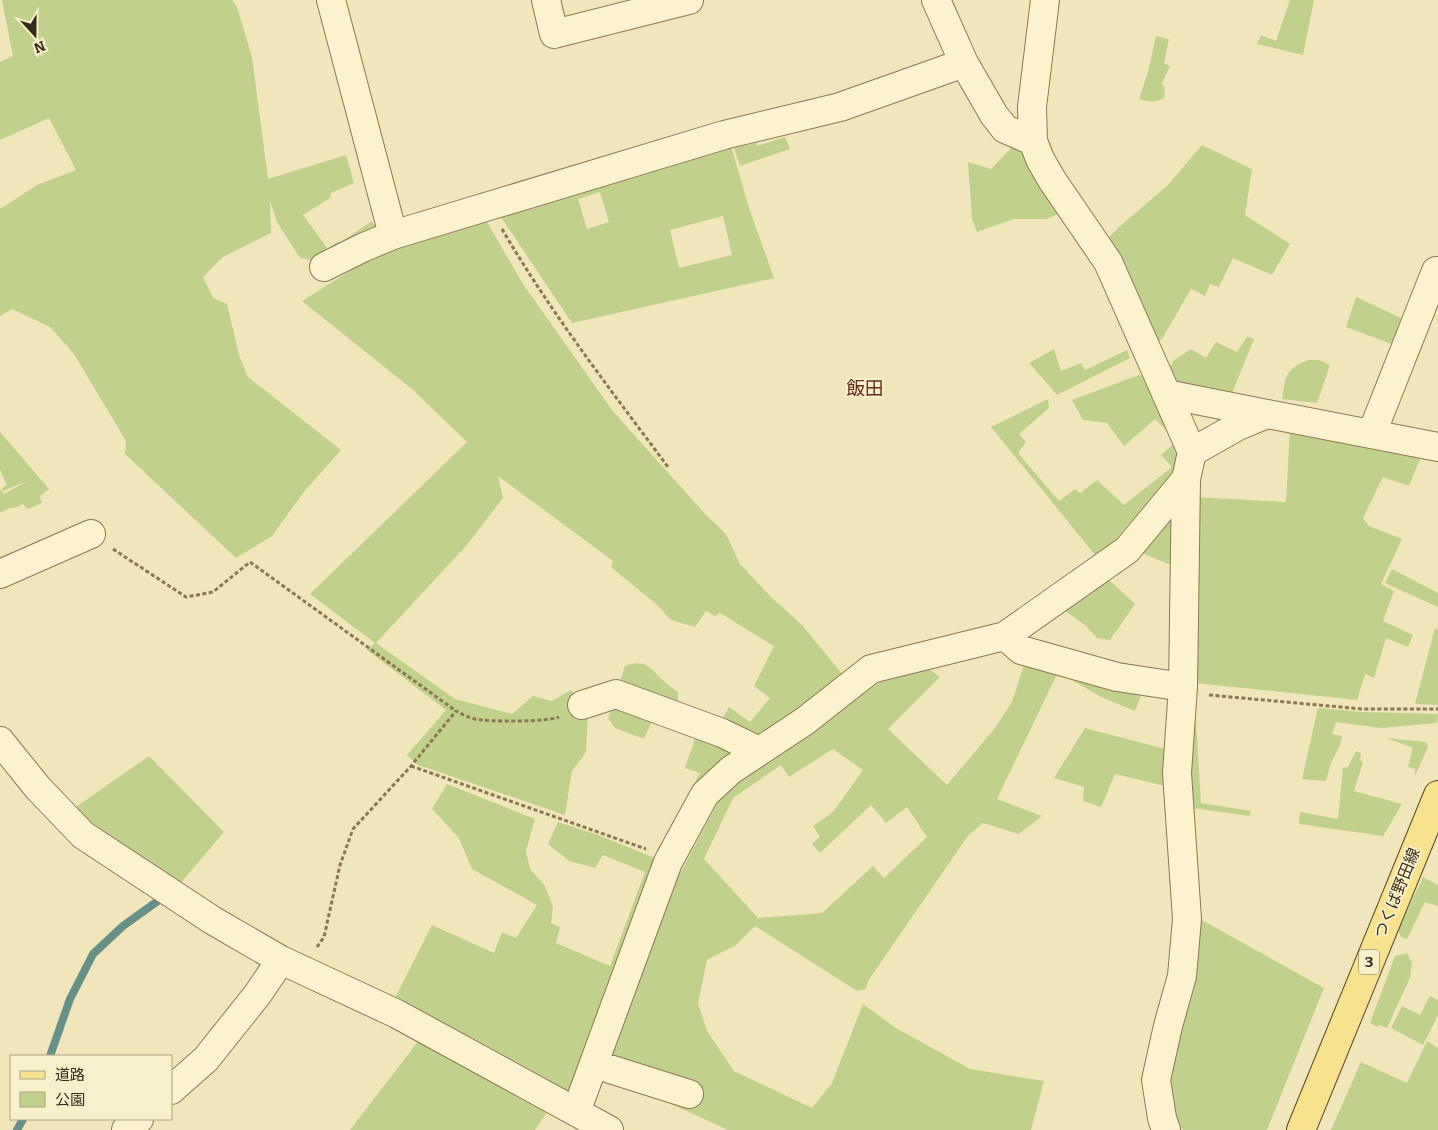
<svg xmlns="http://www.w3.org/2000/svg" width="1438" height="1130" font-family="Bitter,'Noto Sans JP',serif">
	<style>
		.green { fill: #c2d08e; fill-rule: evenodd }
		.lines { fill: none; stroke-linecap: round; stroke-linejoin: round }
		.stream { stroke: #679089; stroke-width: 8 }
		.minor-casing { stroke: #8a7653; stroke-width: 30 }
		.major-casing { stroke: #574329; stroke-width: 30 }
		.path { stroke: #8a7653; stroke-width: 3; stroke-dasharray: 4 2.5; stroke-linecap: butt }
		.minor { stroke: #fcf3ce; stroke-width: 28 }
		.major { stroke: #f9e28e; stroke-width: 28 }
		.labels { text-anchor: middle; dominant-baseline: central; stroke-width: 4; stroke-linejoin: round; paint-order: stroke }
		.shield { fill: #f8f0cb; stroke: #71664f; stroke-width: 1 }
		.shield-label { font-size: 15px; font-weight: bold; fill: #372b1a }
		.street-label { font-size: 16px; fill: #372b1a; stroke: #f8f0cb }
		.quarter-label { font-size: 19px; fill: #682f16; stroke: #f8f0cb }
	</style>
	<rect width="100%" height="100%" fill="#f1e6bb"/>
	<!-- green -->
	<path class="green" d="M2 0H232L237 7 252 57 268 179 346 155 354 183 331 193 330 198 303 215 328 249 337 242H341L372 221 376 227 315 261 300 258 277 222 270 201 271 233 223 257 203 277 213 298 227 304 239 355 248 377 341 450 303 493 272 536 236 558 125 454 126 441 74 354 50 327 12 309 0 316V209L37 185 76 170 49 118 0 140V62L13 56Z
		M1290 0H1314L1303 55 1257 44 1261 35 1276 41Z
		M1156 36 1169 39 1164 63 1170 66 1162 83 1165 89 1164 98C1155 103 1149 102 1139 99L1148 72Z
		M785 137 790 149 740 166 734 148 757 143V146Z
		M1015 144 1024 148 1060 213 1047 219H1014L977 232 972 219 968 162 991 169Z
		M1202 145 1252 169 1245 215 1290 244 1272 275 1233 258 1219 287 1210 284 1205 296 1191 289 1162 339 1154 342 1108 238 1118 228 1168 185Z
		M731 146 749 208 774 278 572 323 499 214ZM600 192 609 222 587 229 578 199ZM723 216 732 255 679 268 670 230Z
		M484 217 523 284 612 410 706 515 726 534 740 564 771 597 802 625 843 675 757 740 621 688V678L625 666C647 658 650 669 665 682 669 686 674 689 678 692V701L720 723 729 707 750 722 770 698 754 686 774 646 720 613 715 616 706 611 695 627 671 620 656 604 611 567 613 561 498 476 503 498 466 546 376 643 455 699 512 714 533 696 552 701 571 690 588 712 586 752 572 771 565 815 418 765 407 755 446 710 367 650 375 643 310 594 467 442 412 389 302 301 372 257Z
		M1356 297 1401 318 1392 344 1346 327Z
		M1247 337 1254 339 1230 398 1177 388 1168 370 1174 360 1191 349 1206 358 1216 342 1237 352Z
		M1054 349 1061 371 1081 363 1085 370 1127 350 1130 358 1057 395 1029 363Z
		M1308 360H1319L1330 365 1317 403 1282 399C1286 376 1285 369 1308 360Z
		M1139 375 1150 378 1179 433 1180 463 1105 552 1096 556 991 427 1048 399 1049 408 1019 434 1026 442 1018 453 1059 501 1075 489 1080 493 1097 480 1124 505 1172 467 1161 455 1177 441 1155 419 1124 446 1107 423 1083 420 1072 400Z
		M1290 429 1422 454 1409 486 1383 477 1363 518 1369 526 1402 539 1381 584 1394 591 1383 621 1413 635 1408 647 1386 638 1374 678 1365 674 1357 700 1195 683 1194 497 1286 502Z
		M0 432 49 489 40 496 42 503 28 509 23 504 15 508H10L0 513V489L4 494 29 480 3 491 2 488 7 485 0 470Z
		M1161 519 1172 521 1175 567 1135 550Z
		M1392 569 1438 593V607L1385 583Z
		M1106 577 1135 604 1110 640 1097 638 1086 626 1063 609Z
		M1435 628 1438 630V705L1415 704Z
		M1025 662 1143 691 1135 711 1101 697 1058 672 997 799 1042 816 1019 834 983 823 967 837 868 981 866 989 857 991 755 926 736 945 707 960 698 1003 707 1031 734 1071 812 1108 832 1083 863 1004 896 1028 970 1069 1044 1081 1031 1130H728L604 1073 641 968 678 877 723 793 740 778 903 666 922 664 940 677 888 729 947 785 995 728 1012 702ZM833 749 863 770 833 812 813 826 820 837 812 844 820 853 871 805 886 823 907 807 927 837 884 878 873 866 822 913 758 918 704 859 733 798 781 765 789 777Z
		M620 702 735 749 666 844 679 812 700 773 685 768 694 742V734L652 721 644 739 615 728 608 718 612 709Z
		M1318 708 1363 712 1438 714 1437 723 1381 728 1336 722 1332 734 1342 736 1340 745 1331 763 1326 781 1302 779Z
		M1189 719 1196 721 1201 803 1251 811 1250 816 1192 808 1188 805Z
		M1085 728 1165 749 1169 787 1115 774 1101 807 1083 801 1084 787 1054 778Z
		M1386 738 1426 742 1428 747 1415 776V769L1408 767 1413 748Z
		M1356 751 1361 753 1360 760 1363 762 1354 791 1402 804 1383 836 1299 824 1300 812 1338 819 1343 768 1348 767Z
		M149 756 224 832 179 885 73 809Z
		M447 784 535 819 526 851 530 869 545 886 553 907 551 923 560 927 556 943 610 966 645 872 603 855 595 868 569 861 548 844 558 822 598 835 657 859 576 1085 557 1096 407 1002 395 998 432 925 494 953 502 932 516 938 537 905 472 869 459 838 432 809Z
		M1423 877 1438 885V906L1425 902 1407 939 1401 937 1398 930Z
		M1198 918 1324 988 1267 1130H1183L1173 1112 1167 1080Z
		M1407 953 1412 963 1410 978 1387 1028 1379 1025 1378 1027 1370 1023 1395 956Z
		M1430 996 1438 1000V1015L1423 1045 1391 1028 1402 1006 1420 1015Z
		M420 1039 547 1112 535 1130H350Z
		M1427 1041 1438 1048V1130H1331L1361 1062 1407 1083Z"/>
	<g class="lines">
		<!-- stream -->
		<path class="stream" d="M50 1056 70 999 93 954 123 926 162 898
			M17 1130 23 1119"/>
		<defs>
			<path id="minor" d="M331 0 393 235 724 135 840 107 964 63
				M546 0 554 34 689 0
				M936 0 964 63 994 115 1005 129 1033 141
				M324 267 362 248 393 235
				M1166 394 1267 414
				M1372 433 1436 271
				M1192 452 1238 426 1267 414 1438 447
				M0 574 91 534
				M1005 636 1021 650 1117 677 1183 687
				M582 705 616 694 722 733 759 751
				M0 741 38 788 83 835 212 920 281 960 397 1014 609 1130
				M594 1064 689 1094
				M171 1090 206 1059 257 995 281 960
				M576 1112 668 862 705 794 731 770 805 721 871 669 1005 636 1127 550 1186 479 1192 452 1108 262 1052 180 1040 159 1033 141 1032 107 1045 0
				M126 1130 139 1119
				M1166 1130 1162 1118 1156 1080 1168 1026 1182 976 1187 919 1177 773 1183 687 1186 479"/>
			<path id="major" d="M1301 1130 1438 795"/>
		</defs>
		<!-- minor casing -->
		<use href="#minor" class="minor-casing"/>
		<!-- major casing -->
		<use href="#major" class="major-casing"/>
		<!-- path -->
		<path class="path" d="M502 229C551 313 610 389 668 467
			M113 549 186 597 213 592 250 562 456 711
			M1209 695 1362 709H1438
			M411 766 646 849
			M317 947 324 937 340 865 353 829 411 766 456 711C462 714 469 718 475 719 488 722 548 722 559 717"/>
		<!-- minor -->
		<use href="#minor" class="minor"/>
		<!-- major -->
		<use href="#major" class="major"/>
	</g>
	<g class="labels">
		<!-- shield labels -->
		<rect class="shield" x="1359" y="949.5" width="20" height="25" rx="4"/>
		<g class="shield-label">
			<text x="1369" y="962">3</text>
		</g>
		<!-- street labels -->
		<g class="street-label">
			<text transform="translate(1397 893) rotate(-68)">つくば野田線</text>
		</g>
		<!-- quarter labels -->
		<g class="quarter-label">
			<text x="865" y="388">飯田</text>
		</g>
	</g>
	<!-- legend -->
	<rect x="10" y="1055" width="162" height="65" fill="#f8f0cb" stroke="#aba184"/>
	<rect x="20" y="1071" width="25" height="8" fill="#f9e28e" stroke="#aba184"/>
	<text x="55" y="1080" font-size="15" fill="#372b1a">道路</text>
	<rect x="20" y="1092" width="25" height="15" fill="#c2d08e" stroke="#aba184"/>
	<text x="55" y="1105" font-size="15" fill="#372b1a">公園</text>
	<!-- north arrow -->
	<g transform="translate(35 35) rotate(159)" stroke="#f8f0cb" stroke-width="4" paint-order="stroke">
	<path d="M0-4L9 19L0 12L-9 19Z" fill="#372b1a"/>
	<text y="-8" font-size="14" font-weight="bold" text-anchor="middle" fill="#372b1a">N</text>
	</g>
</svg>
